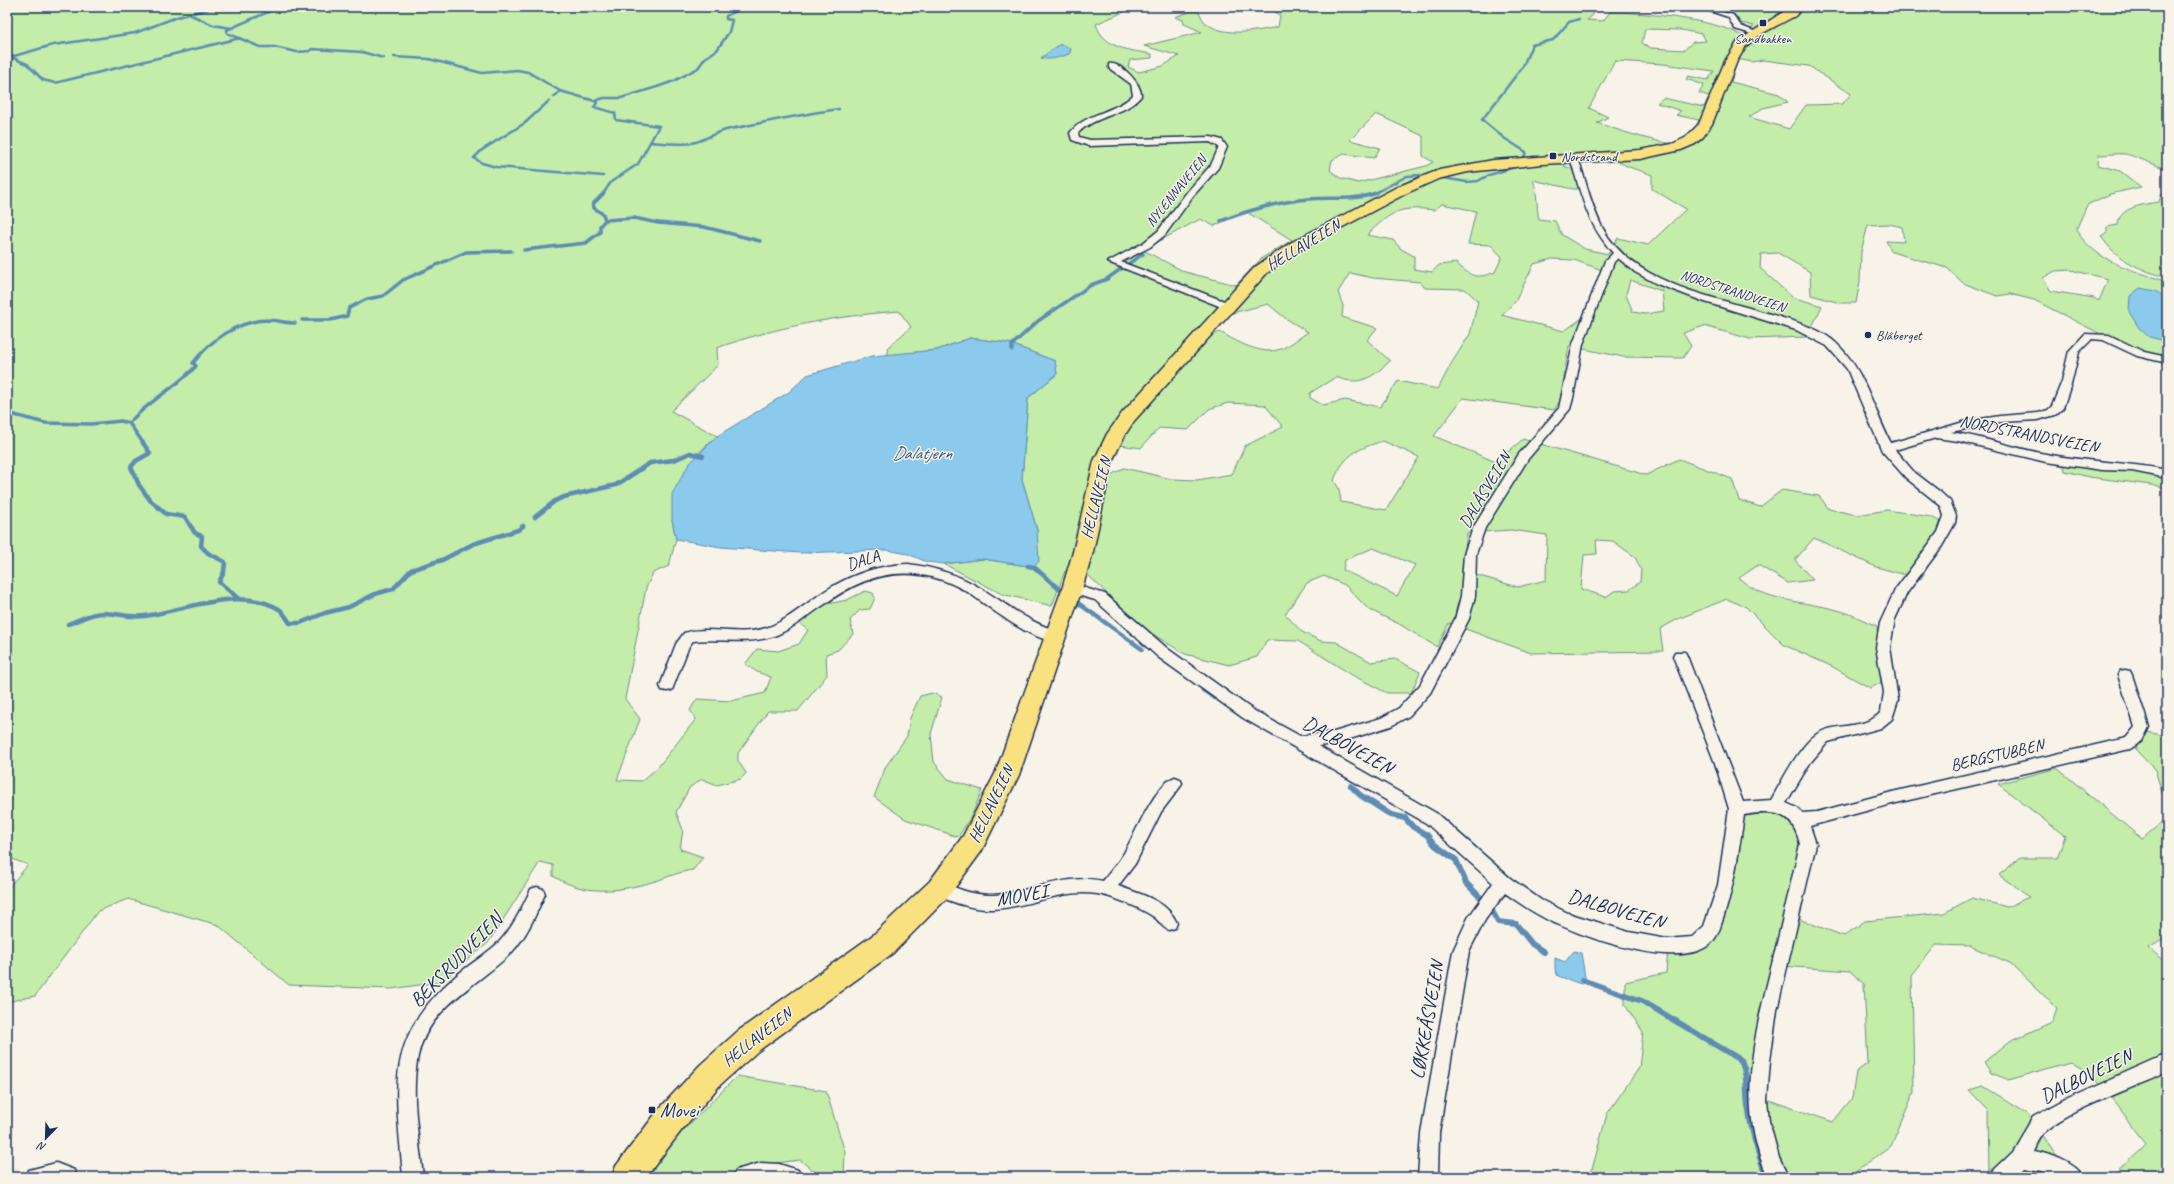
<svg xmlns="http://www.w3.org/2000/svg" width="2174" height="1184" font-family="Caveat,sans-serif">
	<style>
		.green { fill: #c3eda9; stroke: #6f8e84; fill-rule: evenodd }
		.water { fill: #8bcaec; stroke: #5e8cb3 }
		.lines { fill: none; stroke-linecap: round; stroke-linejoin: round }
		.stream-far3 { stroke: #5e8cb3; stroke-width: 2.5 }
		.stream-far2 { stroke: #5e8cb3; stroke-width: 3.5 }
		.stream-far1 { stroke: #5e8cb3; stroke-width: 4.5 }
		.stream { stroke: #5e8cb3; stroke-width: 6 }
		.street-casing { stroke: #1b2f5e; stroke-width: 3 }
		.primary-casing { stroke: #1b2f5e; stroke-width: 3 }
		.street { fill: #f7f3e8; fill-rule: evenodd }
		.primary { fill: #fae180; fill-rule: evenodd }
		.poi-dot { fill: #1b2f5e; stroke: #f7f3e8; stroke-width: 1.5 }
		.labels { text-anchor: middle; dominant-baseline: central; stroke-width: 3; stroke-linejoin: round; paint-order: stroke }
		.far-poi-label { font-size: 14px; fill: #1b2f5e; stroke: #f7f3e8; text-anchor: start }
		.far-street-label { font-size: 14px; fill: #1b2f5e; stroke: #f7f3e8 }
		.street-label { font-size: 17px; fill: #1b2f5e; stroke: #f7f3e8 }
		.water-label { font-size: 18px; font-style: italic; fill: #375682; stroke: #f7f3e8 }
		.near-street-label { font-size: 20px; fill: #1b2f5e; stroke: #f7f3e8 }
		.near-poi-label { font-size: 20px; fill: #1b2f5e; stroke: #f7f3e8; text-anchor: start }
	</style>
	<rect width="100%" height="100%" fill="#f7f3e8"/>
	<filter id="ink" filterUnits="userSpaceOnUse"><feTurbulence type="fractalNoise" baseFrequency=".025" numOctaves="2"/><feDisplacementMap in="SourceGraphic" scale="8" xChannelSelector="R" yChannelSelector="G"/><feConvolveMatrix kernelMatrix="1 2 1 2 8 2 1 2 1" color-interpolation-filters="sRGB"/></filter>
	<g filter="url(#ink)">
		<!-- green -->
		<path class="green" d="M7 7H1135L1096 24C1104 49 1130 50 1152 54V58L1130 60 1128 67 1139 72 1163 66 1179 56 1144 46 1202 32 1184 24 1183 20 1175 17 1192 11 1199 12C1201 16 1203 21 1206 23 1224 38 1258 31 1278 27L1280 15 1267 7H1585L1594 14 1587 20 1603 21 1610 12C1640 12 1720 20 1742 36L1754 26 1741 23 1735 15 1708 7H2167V170C2162 167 2131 155 2125 154 2117 153 2107 155 2099 155L2098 165 2120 171 2141 187 2110 194 2087 205 2076 230C2098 264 2132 269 2167 282V359L2130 349 2034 300 2010 294 1997 296 1963 283 1947 268 1892 252 1886 241 1904 242 1902 227 1889 224 1868 225 1861 252 1860 281 1856 303H1840L1811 295 1810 272 1778 253 1761 254 1760 268 1792 297 1822 306 1807 337 1750 339 1704 326 1683 333 1691 346 1683 358 1623 357 1569 346 1560 401 1554 410 1463 398 1434 436 1496 462 1523 439 1646 475 1679 459 1732 479 1739 500 1760 507 1782 490 1819 496 1829 509 1857 515 1887 510 1931 517 1950 526 1921 579 1876 567 1814 538 1795 560 1813 580 1788 583 1758 565 1739 578C1764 602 1805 601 1837 610 1851 613 1864 621 1877 626L1881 683 1870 688 1831 666 1784 645 1746 607 1727 599 1678 619 1660 629 1663 651 1531 653 1449 623 1437 647 1399 624 1368 609 1345 585 1324 576 1307 583 1285 614 1302 632 1321 641 1336 642 1371 662 1395 659 1420 672 1411 693H1387L1352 675 1298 641 1267 640 1257 657 1229 665 1185 654 1141 627 1088 575 1065 571 1052 606 1002 594 944 564 983 559 1034 567 1037 530 1022 479 1028 398 1057 374 1055 361 1008 343 970 338 937 350 888 355 887 348 911 327 899 311C837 316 775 327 717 348L718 365 671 411 717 436 697 454 672 520 676 539 669 566 653 573 646 588 625 699 640 719 617 780 642 781 658 767 696 719 690 710 697 699 731 701 765 693 771 677 757 672 745 664 757 649 778 651 799 644 808 630 800 624 809 613 823 605 847 600 865 591 873 593 875 598 870 609 860 610 850 620 853 634 838 650 826 654 827 675 798 711H768L738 753V761L746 773 741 779 717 785 702 779 690 787 676 812 683 830 680 849 703 857 693 870C677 872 667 878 652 882 617 892 585 896 553 876V865L540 862 488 943 440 982 391 989 289 985 218 925 128 899 98 911 35 996 7 1002V889L28 865 7 857ZM1645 29 1681 30 1702 34 1706 41 1693 42 1684 50 1651 48 1642 43ZM1059 45 1071 49 1069 54 1041 58ZM1738 59 1752 62 1763 60 1809 66 1851 94 1842 104 1806 105 1789 129 1749 117 1763 108 1788 102 1779 94 1731 82ZM1615 61 1663 64 1714 71 1708 80 1688 76 1686 79 1704 85 1699 93 1709 96 1704 107 1663 98 1657 103 1681 111 1676 115 1699 120C1694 131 1686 139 1675 143 1665 146 1609 127 1597 123L1608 117 1589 108ZM1376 114 1423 136V156L1433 162 1426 166 1358 183 1340 178 1330 170 1332 160 1344 154 1374 158 1380 148 1350 140ZM1615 159C1626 168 1640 170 1652 175V189L1686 209 1648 245 1618 238 1608 254 1585 249 1562 235 1555 221 1539 219C1536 206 1538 192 1533 180L1573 189H1580L1572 169 1564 166 1567 163ZM1442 204 1476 211 1468 244 1491 245 1502 257 1495 272C1475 280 1471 276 1456 263L1439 265 1432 272 1414 269V256L1401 249 1393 240 1367 235C1392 211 1399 206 1434 210ZM1245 211 1292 240 1262 258 1236 285 1185 272 1143 250 1200 219 1214 226ZM1552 259 1574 260 1610 273 1591 320 1581 319 1564 331 1501 315 1515 302 1534 264ZM2071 270 2108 279 2099 301 2094 298 2051 291 2043 278 2055 271ZM1350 273 1373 278 1420 282 1425 288 1465 289 1478 301 1470 334 1451 364 1438 389 1398 381 1380 407 1345 400 1323 405 1310 398V393L1336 377C1360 387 1373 377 1390 361L1367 340 1377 328 1342 317 1343 306 1338 292ZM1630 280 1662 291 1664 311 1645 314 1633 312 1626 295ZM1268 304 1285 318 1308 332C1300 337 1291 345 1281 349 1261 356 1238 342 1220 332L1208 337 1232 313ZM1228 403 1265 405 1283 427 1245 446 1232 474 1197 480 1172 479 1124 468 1105 478 1120 445 1141 448 1159 428 1188 430 1209 409ZM1383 441 1419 457 1386 510 1341 502 1339 489 1334 480C1345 454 1357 449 1383 441ZM1511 530 1547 535 1546 580 1518 587 1462 571 1467 533ZM1596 540 1613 541 1635 557 1641 570 1640 582 1629 590 1614 591 1606 597 1581 589 1584 555 1597 554ZM1373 548 1415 565 1397 596 1343 570 1345 560Z
			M2167 194V278C2142 270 2115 260 2101 236L2107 232V227L2118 225C2118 207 2145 204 2159 202L2161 195Z
			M2063 463 2167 473V489L2159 486 2089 477 2065 471Z
			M932 693 942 697 931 734 934 762 948 779 982 790 972 815 958 837 905 819 874 797 886 766 907 736 910 718 920 696Z
			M2147 732 2167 736V809L2155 770 2135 749Z
			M2057 768 2142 839 2167 818V937L2149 948 2167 964V1177H2112L2146 1144 2094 1077 2070 1062 2009 1080 1991 1073 1984 1062 2010 1041 2052 1022 2057 1008 2010 963 1970 946 1936 945 1912 975 1914 1092 1891 1146 1854 1173 1856 1177H1590L1607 1114 1639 1068 1643 1032 1625 1005V982L1666 973 1668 950 1688 951 1722 912 1734 875 1738 827 1744 818 1751 813 1776 812 1794 820 1802 839 1796 918 1844 936 1865 921 1944 913 1972 898 2007 907 2029 897 1999 875 2020 858H2057L2065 836 1998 784ZM1782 966 1850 971 1864 984 1868 1063 1856 1072 1852 1098 1833 1122 1763 1098Z
			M737 1076 826 1091 845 1152 844 1177H821L800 1160 753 1166 752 1177H645L674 1140Z
			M1983 1086 2027 1113 2057 1157 2089 1177H1990L1989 1111 1969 1090Z"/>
		<!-- water -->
		<path class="water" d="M1059 45H1064L1071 49 1069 54C1060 57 1050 61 1041 58Z
			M2140 288 2155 291 2167 298V345L2158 339 2149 337 2139 328 2129 312 2130 296Z
			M970 338 1008 343 1055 361 1057 374 1028 398 1022 479 1037 530 1039 561 1034 567 983 559 944 564 927 562 908 554 887 550 800 553 721 547 676 539 672 520V494L689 464 717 436 789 392 807 375 872 356 937 350Z
			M1574 951 1581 953 1586 983 1581 984 1558 976 1555 970V958L1565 962Z"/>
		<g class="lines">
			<!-- stream-far3 -->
			<path class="stream-far3" d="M279 7 227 30V33L260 47H274L297 52 310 51 312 49 362 52 383 58
				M189 14 213 25 231 28
				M11 57 27 64 43 80 55 83 240 38
				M394 57 429 59 482 73 517 70 528 72 560 91 595 101 597 103 594 107 615 113 616 120 659 126 638 164 611 182 603 194
				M7 58 53 45 135 33 177 17 216 7
				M554 97 560 91
				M549 101 525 123 482 150 474 158 482 163 496 167 603 176
				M595 101 604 98H621L657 87 674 81 698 68 705 58 717 50 729 32 732 20 726 19V16L738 10 758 7
				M650 142C664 143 682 146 696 142 708 138 718 131 730 129 767 122 802 114 839 109
				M1524 157 1526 152 1504 138 1482 120 1523 66 1532 45 1553 40 1569 22 1579 19
				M1443 178 1467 182 1478 181 1489 175 1515 167
				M1373 194 1407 176 1420 175"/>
			<!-- stream-far2 -->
			<path class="stream-far2" d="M605 220 634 218 658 223 704 227 760 241
				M1221 221C1249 210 1278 202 1308 199 1330 197 1354 201 1376 193
				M524 250 586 243 600 232V226L605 220 603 214 594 208 593 204 604 193
				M1128 264 1143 254
				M302 320H331L347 316 349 308 367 299 383 296 403 280 466 252 511 251
				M1012 350V345L1038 321 1091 285 1107 279 1122 268
				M7 413 45 423 91 424 121 421 129 423 144 444
				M129 423C148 401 176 388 196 366L193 363C211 340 237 321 267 320 276 320 286 323 295 323"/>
			<!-- stream-far1 -->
			<path class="stream-far1" d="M143 443 150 453 136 461 131 467 139 485 150 500 166 514 185 517 195 533 202 536 201 546 208 553 225 562 224 572 219 582 239 599
				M535 517 555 501 564 497 616 485 650 463 674 460 690 453 703 456
				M1028 566 1034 567 1059 589
				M1078 603 1142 649
				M68 624C79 620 91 613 103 613 117 613 130 618 145 616 185 610 240 586 279 609 283 611 287 619 290 623H300L325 613 349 607 375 594 393 589 411 570 442 560 473 544 518 530 523 526
				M1203 690 1217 699"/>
			<!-- stream -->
			<path class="stream" d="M1351 786 1360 795 1391 815 1405 818 1413 827 1427 835 1435 845 1456 860 1466 883 1481 898
				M1492 911 1498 922 1516 924 1532 944 1544 952
				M1582 980 1642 1001 1741 1060C1748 1075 1746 1090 1748 1106 1751 1128 1757 1151 1765 1172"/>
			<defs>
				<path id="street" d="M1698 7H1708L1733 15 1741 26 1759 33 1755 35 1735 29 1728 17Z
					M1109 64C1121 62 1142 84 1141 96 1126 115 1096 115 1078 133L1079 137 1090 140 1211 137 1222 140 1227 147 1218 168 1193 196 1165 235 1150 247 1121 262 1232 304V308H1224L1108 262 1143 243 1158 231 1187 192 1211 165 1219 147 1210 142 1089 146 1072 140 1070 133C1086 112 1115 113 1133 95L1131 84 1109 68Z
					M1574 155 1578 158C1586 181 1591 205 1602 227 1633 285 1713 296 1770 314 1792 321 1819 327 1836 343 1865 370 1873 409 1891 443L1967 421 2000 416 2038 413 2048 410 2052 406 2062 381 2069 351 2085 334 2109 335 2144 352 2167 357V363L2137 356 2103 340 2092 339 2079 352 2072 381 2063 408 2055 415 2038 420 2000 422 1951 432C1983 437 2014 448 2046 454 2086 462 2127 462 2167 470V478L2132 471 2102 470 2046 462 1958 441 1936 438 1895 450 1914 472 1939 491 1950 501 1956 516 1955 523 1942 546 1907 593 1895 619 1890 647 1898 700 1892 719 1881 728 1828 742 1810 763 1786 803 1797 808 1802 813 1817 812 1892 792 2126 738 2135 727 2118 675 2120 671 2125 670 2130 671 2132 675 2149 727 2142 741 2130 749 1892 804 1810 826 1816 844 1777 1010 1770 1061 1767 1099 1769 1121 1779 1158 1788 1177H1768C1735 1105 1755 1033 1773 960 1782 921 1791 883 1800 844 1792 811 1775 810 1744 815 1739 850 1735 881 1724 916 1721 924 1719 934 1713 941 1685 973 1590 939 1557 924 1538 916 1522 905 1505 893L1485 920 1469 951 1439 1133 1438 1177H1418L1421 1133 1453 951 1468 918 1493 883 1426 823 1243 718 1158 657 1095 600 1067 592 1066 589 1067 586 1072 584 1105 594 1168 649 1253 710 1300 736 1334 732 1381 718 1399 708 1420 685 1455 619 1461 596 1464 554 1473 528 1519 454 1559 408 1573 344 1605 261 1613 253C1586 222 1582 196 1570 158ZM1618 258 1635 272 1657 284 1705 302 1796 330 1827 346 1847 369 1882 451 1906 478 1941 506 1944 516 1938 532 1895 590 1880 623 1876 647 1884 692 1881 712C1866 730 1836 722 1817 734 1799 746 1782 781 1771 800L1743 802 1687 656 1685 652H1675L1673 656 1715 763 1729 809 1718 885 1704 926 1692 937 1667 939 1629 932 1568 913 1541 900 1510 878 1436 813 1318 746 1334 744 1391 726 1409 716 1430 693 1469 619 1475 596 1476 554 1485 528 1528 459 1570 409 1573 398 1583 344 1614 262Z
					M908 564C931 567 954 573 975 585 1007 603 1023 621 1061 632L1063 636 1061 640C1036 647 987 604 966 591 952 583 937 577 921 575 885 569 853 583 825 604 808 615 793 629 774 636 747 645 720 638 693 641L689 646 672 690 667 691 662 690 660 686 676 644 684 633C711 625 739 637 766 628 784 622 799 609 815 598 842 578 874 565 908 564Z
					M1175 777 1180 779 1182 783 1180 787 1161 812 1135 864 1118 886C1140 894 1167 900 1177 923L1175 928 1169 930C1162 928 1160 921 1154 917 1141 908 1112 896 1097 894 1062 888 1027 908 992 909 972 910 952 902 933 894L931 889 933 884 939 882C957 888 974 896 993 895 1029 893 1066 873 1103 881 1110 872 1118 863 1124 853 1135 835 1155 784 1175 777Z
					M537 887 543 889 545 894C536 914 527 936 512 952 480 984 428 1007 418 1056 410 1096 419 1137 423 1177H403C396 1089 382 1039 457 975 471 963 487 954 500 941 514 926 522 907 531 889Z
					M2167 1054V1072C2132 1088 2076 1107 2047 1130 2041 1135 2037 1144 2034 1151 2049 1154 2076 1162 2083 1177H2054L2041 1171 2023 1168 2014 1177H1990L1993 1170 2013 1151 2033 1117 2068 1098Z
					M56 1163 74 1170 77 1177H26L29 1170Z
					M761 1163 779 1164 798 1170 801 1177H733L736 1170Z"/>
				<path id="primary" d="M1791 7H1804L1795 16 1761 34 1746 46 1737 61 1712 124 1703 137 1695 144 1681 150 1640 159 1542 164 1468 172 1438 179 1407 193 1303 248 1267 273 1134 421 1125 435 1112 461 1093 552 1082 589 1019 775 981 852 948 897 893 953 758 1051 720 1085 681 1131 646 1177H612L616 1166 659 1109 700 1065 738 1031 873 935 930 881 963 836 995 774 1062 589 1073 552 1094 461 1107 434 1122 413 1255 267 1292 242 1397 187 1439 170 1493 160 1640 150 1672 144 1685 138 1699 124 1725 61 1738 41Z"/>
			</defs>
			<!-- street casing -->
			<use href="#street" class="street-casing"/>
			<!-- primary casing -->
			<use href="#primary" class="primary-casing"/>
			<!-- street -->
			<use href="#street" class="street"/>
			<!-- primary -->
			<use href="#primary" class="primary"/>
		</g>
	</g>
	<!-- markers -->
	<g class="poi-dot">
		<rect x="1759" y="19" width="8" height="8" rx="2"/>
		<rect x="1549" y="152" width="8" height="8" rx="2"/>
		<circle cx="1868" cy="335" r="4"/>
		<rect x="648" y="1106" width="8" height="8" rx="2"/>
	</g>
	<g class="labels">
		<!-- far-poi labels -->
		<g class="far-poi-label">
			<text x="1763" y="38" text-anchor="middle">Sandbakken</text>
			<text x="1561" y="156">Nordstrand</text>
			<text x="1876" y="335">Blåberget</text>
		</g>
		<!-- far-street labels -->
		<g class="far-street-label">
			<text transform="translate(1176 191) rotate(-51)">NYLENNAVEIEN</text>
			<text transform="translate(1733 291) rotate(18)">NORDSTRANDVEIEN</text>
		</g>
		<!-- street labels -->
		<g class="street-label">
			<text transform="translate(1303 245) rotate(-31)">HELLAVEIEN</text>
			<text transform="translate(2029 434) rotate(11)">NORDSTRANDSVEIEN</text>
			<text transform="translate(1485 490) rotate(-59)">DALÅSVEIEN</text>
			<text transform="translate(1096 498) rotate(-76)">HELLAVEIEN</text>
			<text transform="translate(863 560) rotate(-18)">DALA</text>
			<text transform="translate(1997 755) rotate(-13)">BERGSTUBBEN</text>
			<text transform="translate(991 804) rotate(-64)">HELLAVEIEN</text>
			<text transform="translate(757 1037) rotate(-38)">HELLAVEIEN</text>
		</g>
		<!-- water labels -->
		<g class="water-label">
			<text x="922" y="453">Dalatjern</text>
		</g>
		<!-- near-street labels -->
		<g class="near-street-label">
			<text transform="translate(1348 745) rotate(29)">DALBOVEIEN</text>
			<text transform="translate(1022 895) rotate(-10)">MOVEI</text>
			<text transform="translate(1616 909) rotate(16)">DALBOVEIEN</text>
			<text transform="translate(456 960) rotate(-46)">BEKSRUDVEIEN</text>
			<text transform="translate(1427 1020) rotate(-80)">LØKKEÅSVEIEN</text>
			<text transform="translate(2086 1076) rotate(-26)">DALBOVEIEN</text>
		</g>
		<!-- near-poi labels -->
		<g class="near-poi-label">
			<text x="660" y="1110">Movei</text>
		</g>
	</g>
	<!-- margin -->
	<rect width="2174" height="1184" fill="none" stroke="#f7f3e8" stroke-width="24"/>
	<rect x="12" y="12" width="2150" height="1160" fill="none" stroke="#1b2f5e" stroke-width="1.5" filter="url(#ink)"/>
	<!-- north arrow -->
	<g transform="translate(46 1138) rotate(203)" stroke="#f7f3e8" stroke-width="3" paint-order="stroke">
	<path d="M0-3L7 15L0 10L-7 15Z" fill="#1b2f5e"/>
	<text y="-6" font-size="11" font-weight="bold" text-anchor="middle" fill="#1b2f5e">N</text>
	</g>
</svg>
